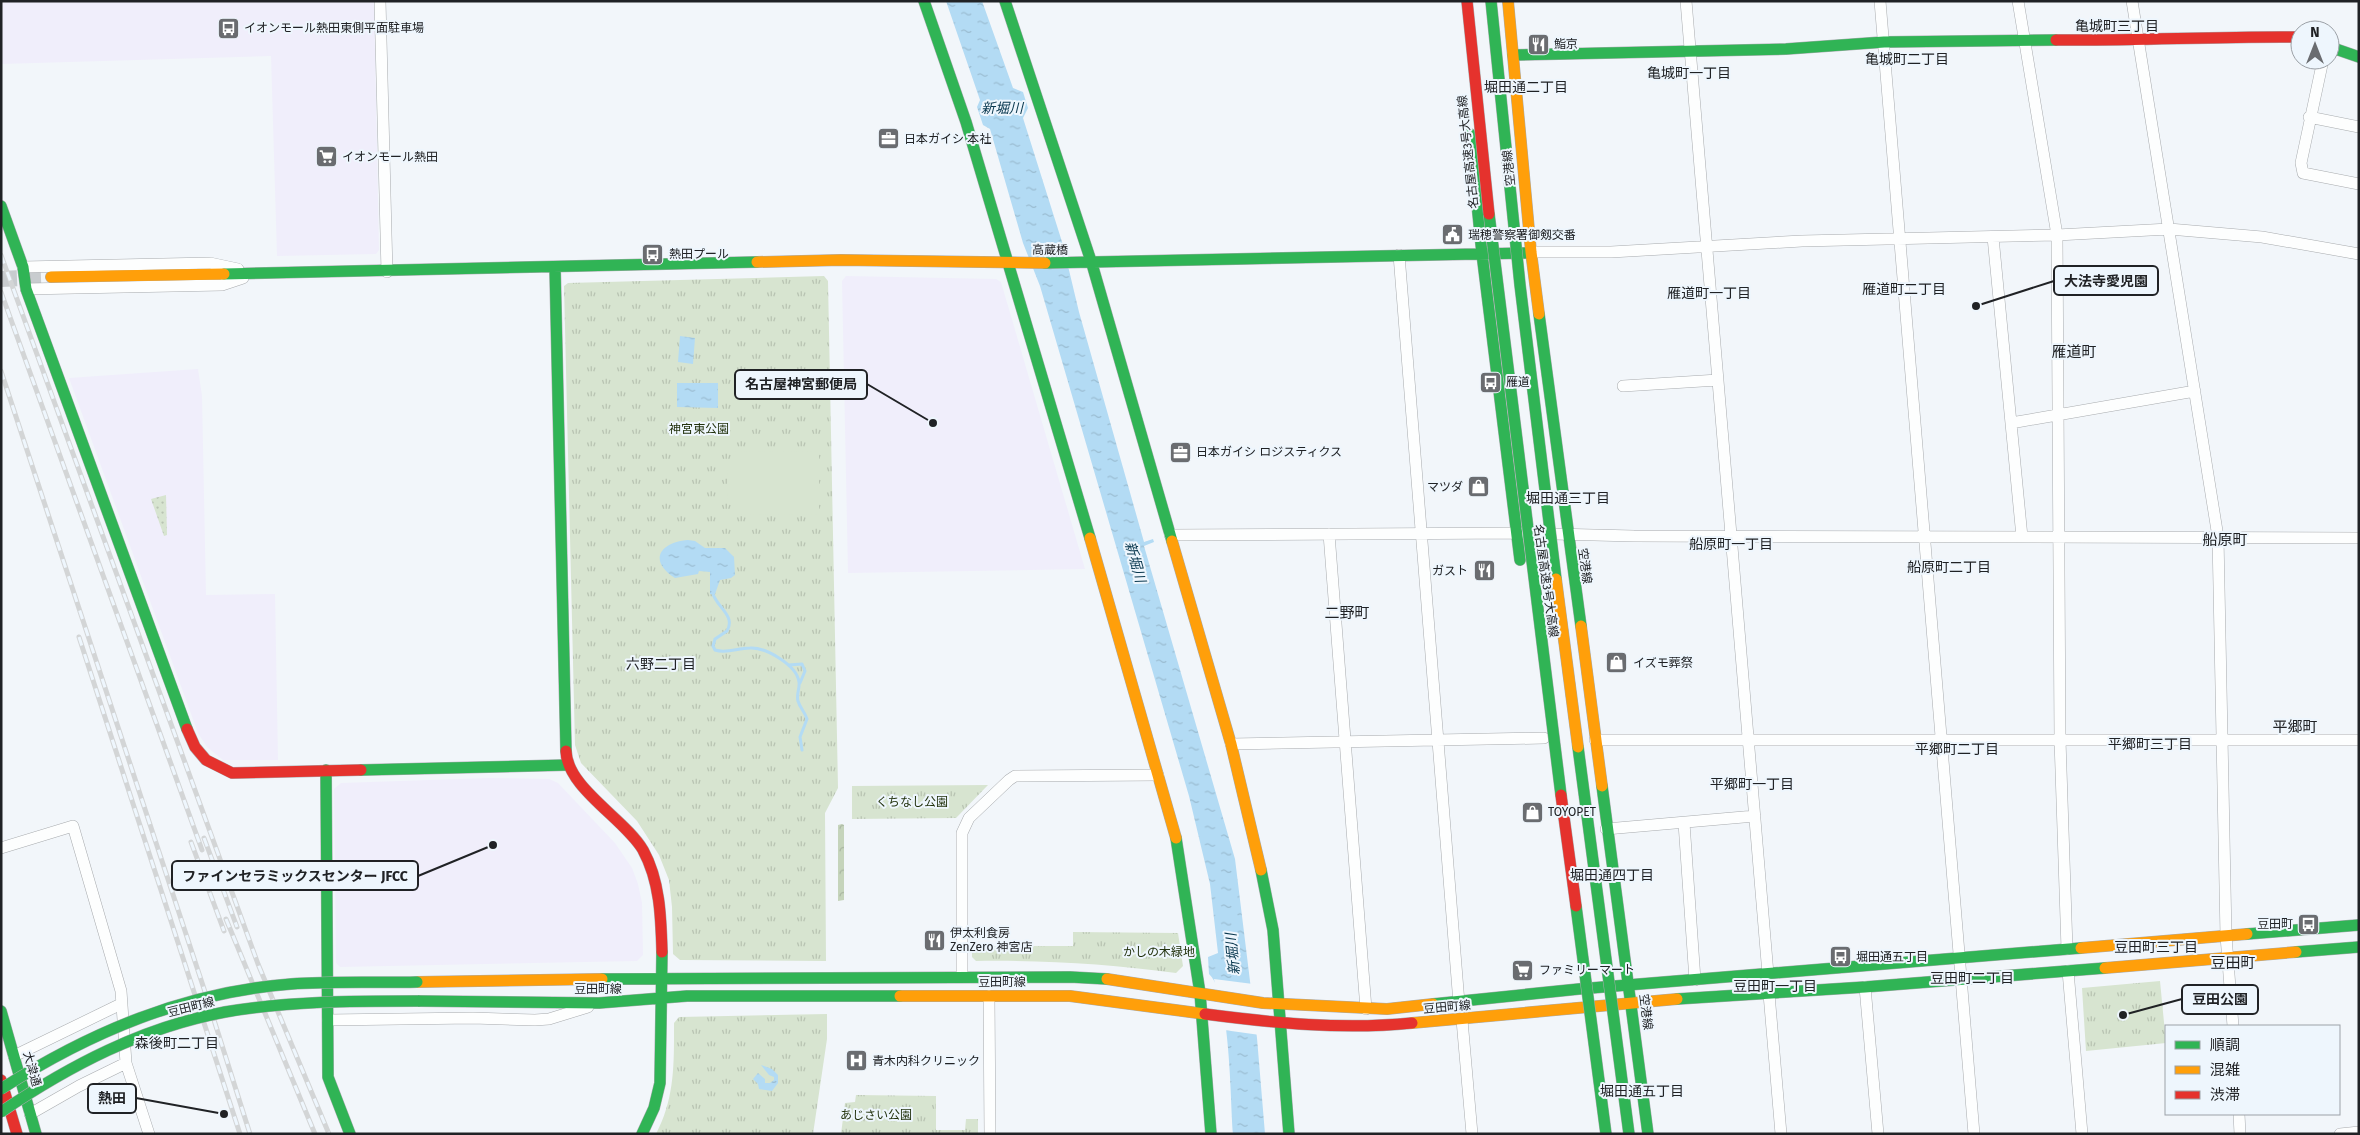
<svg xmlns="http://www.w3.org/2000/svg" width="2360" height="1135" font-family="'Fira Sans','Noto Sans JP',sans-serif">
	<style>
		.commercial { fill: #f0eefb }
		.grass { fill: url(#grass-dots) }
		.forest { fill: url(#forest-crowns) }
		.park { fill: url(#park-tufts) }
		.pitch { fill: #d7e4d0 }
		.water { fill: url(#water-ripples) }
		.pier { fill: #f2f6fa }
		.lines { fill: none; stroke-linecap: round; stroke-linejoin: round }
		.stream { stroke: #b3dbf4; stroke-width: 3 }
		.secondary-tunnel { stroke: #c8cccf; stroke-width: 16; stroke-dasharray: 16 8; stroke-linecap: butt }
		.street-casing { stroke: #a8abae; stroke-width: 12 }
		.fast-casing { stroke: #a8abae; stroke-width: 12 }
		.slow-casing { stroke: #a8abae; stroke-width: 12 }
		.jam-casing { stroke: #a8abae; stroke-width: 12 }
		.street { stroke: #fdfefe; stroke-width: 11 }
		.fast { stroke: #30b455; stroke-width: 11 }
		.slow { stroke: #ff9f0a; stroke-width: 11 }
		.jam { stroke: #e5322d; stroke-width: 11 }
		.rail-casing { stroke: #d3d5d6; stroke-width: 5 }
		.rail { stroke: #eef6fd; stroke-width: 3; stroke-dasharray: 9; stroke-linecap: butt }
		.fast-bridge-casing { stroke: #a8abae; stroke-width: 12; stroke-linecap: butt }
		.slow-bridge-casing { stroke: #a8abae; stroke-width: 12; stroke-linecap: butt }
		.jam-bridge-casing { stroke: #a8abae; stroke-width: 12; stroke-linecap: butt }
		.fast-bridge { stroke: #30b455; stroke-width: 11 }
		.slow-bridge { stroke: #ff9f0a; stroke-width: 11 }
		.jam-bridge { stroke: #e5322d; stroke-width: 11 }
		.labels { text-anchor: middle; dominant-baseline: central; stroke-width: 4; stroke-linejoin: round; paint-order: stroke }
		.poi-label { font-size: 12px; fill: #202225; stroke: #eef6fd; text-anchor: start }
		.street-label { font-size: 12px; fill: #202225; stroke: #eef6fd }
		.park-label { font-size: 12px; fill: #22320d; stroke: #eef6fd }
		.neighbourhood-label { font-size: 14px; fill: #202225; stroke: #eef6fd }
		.water-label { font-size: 14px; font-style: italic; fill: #08374e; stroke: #eef6fd }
		.quarter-label { font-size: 15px; fill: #202225; stroke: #eef6fd }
		.leader { fill: none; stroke: #202225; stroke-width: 2 }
		.callout-dot { fill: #202225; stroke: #eef6fd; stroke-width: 2 }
		.callout { fill: #eef6fd; stroke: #202225; stroke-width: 2 }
		.callout-label { font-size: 14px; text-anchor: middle; font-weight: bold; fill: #202225 }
	</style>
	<defs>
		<pattern id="grass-dots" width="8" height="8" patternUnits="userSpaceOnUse" patternTransform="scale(1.25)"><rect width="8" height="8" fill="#d7e4d0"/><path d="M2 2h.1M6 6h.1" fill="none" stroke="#b8c3b2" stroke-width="1.8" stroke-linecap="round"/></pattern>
		<pattern id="forest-crowns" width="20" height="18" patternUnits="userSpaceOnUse" patternTransform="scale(1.25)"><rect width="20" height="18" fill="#c5d4bb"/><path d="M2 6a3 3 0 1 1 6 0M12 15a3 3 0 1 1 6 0" fill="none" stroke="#a9b6a1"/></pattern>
		<pattern id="park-tufts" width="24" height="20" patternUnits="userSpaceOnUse" patternTransform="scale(1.25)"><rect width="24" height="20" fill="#d7e4d0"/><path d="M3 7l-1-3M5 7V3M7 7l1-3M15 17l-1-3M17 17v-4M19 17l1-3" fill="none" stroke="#b8c3b2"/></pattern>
		<pattern id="water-ripples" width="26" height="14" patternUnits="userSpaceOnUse" patternTransform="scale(1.25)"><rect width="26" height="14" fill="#b3dbf4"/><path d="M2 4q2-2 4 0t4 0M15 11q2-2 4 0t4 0" fill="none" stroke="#9abcd1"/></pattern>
	</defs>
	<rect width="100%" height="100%" fill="#f2f6fa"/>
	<!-- commercial -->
	<path class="commercial" d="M1 1H374L379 250 376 254 277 256 271 56 1 64Z
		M846 276 996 279 1001 282 1085 569 848 573 842 281Z
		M198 369 202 396 206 595 275 594 278 760H223L207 747 198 733 69 378Z
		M489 778 549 779 558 783 615 843 632 868 638 884 642 903 643 955 637 961 340 967 336 963 334 789 341 783Z"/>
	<!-- grass -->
	<path class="grass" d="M166 495 167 535 164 536 151 499Z"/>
	<!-- forest -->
	<path class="forest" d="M842 824 844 825V900L838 901V825Z"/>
	<!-- park -->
	<path class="park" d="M824 276 828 281 838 788 825 813 826 961 680 960 673 954 672 907 669 880 659 855 637 821 581 763 575 745 564 286 568 283Z
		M988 785 956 818 852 819V786Z
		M1073 932 1178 933 1183 966 1176 973C1109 964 1044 960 976 961L972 957V946H1073Z
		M2160 981 2166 1043 2086 1051 2082 988Z
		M827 1014V1039L813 1134H656C675 1098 674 1063 674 1023L679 1017Z
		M856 1095 936 1096V1130H965L966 1119H978V1134H841L845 1103 855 1102Z"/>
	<!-- pitch -->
	<path class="pitch" d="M819 451V514L732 515V501L728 500 727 469H731V452Z"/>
	<!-- water -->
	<path class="water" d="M946 1H982L1013 88 1023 92 1028 108 1023 118 1063 245 1079 312 1144 542 1153 539 1154 542 1144 546 1235 859 1257 1038 1265 1134H1233C1230 1101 1231 994 1209 974L1208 957 1218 953 1210 884 1189 796 1040 286 1023 243 990 129 983 125 977 107 980 100Z
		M680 336 695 338 693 364 678 362Z
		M677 383H718V408L677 407Z
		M688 540 695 541 705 548H725L734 557 735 575 731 578 720 580 715 594H710V572L699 571 698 574 675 578C647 560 661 542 688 540Z
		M761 1065 772 1069 778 1075V1083L772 1091 759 1089 758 1084 753 1079 758 1073 765 1079V1083H770L774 1080V1077L769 1075Z"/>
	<!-- pier -->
	<path class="pier" d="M1214 979 1253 984 1260 1035 1224 1030Z"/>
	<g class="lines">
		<!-- stream -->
		<path class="stream" d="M713 594C717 607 736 616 727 631L715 639 713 646 715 650C727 654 737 648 750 648 765 647 797 665 799 682 800 688 796 695 798 701 800 708 805 712 807 719L800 737 802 750
			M788 665 802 664 805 671 800 683"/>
		<!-- secondary-tunnel -->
		<path class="secondary-tunnel" d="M1 279 51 277"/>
		<defs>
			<path id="street" d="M380 1 387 272
				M1686 1 1768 974
				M1880 1 1974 1134
				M2018 1 2057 235 2060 740 2067 949
				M2132 1 2218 537 2226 936 2233 1026
				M2323 60 2301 163 2303 173 2359 184
				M2309 117 2359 127
				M1993 237 2022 537
				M1531 252H1611L1802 241 2057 235 2169 229 2262 237 2359 254
				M1399 255 1459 1003
				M23 267 210 263 238 269
				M26 289 222 285 243 278
				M1623 386 1718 380
				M2011 423 2195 391
				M1329 534 1366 1009
				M1170 535 1517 533 1634 536 2359 538
				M1595 740H2359
				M1231 744 1544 738
				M1684 823 1695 980
				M1606 829 1755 816
				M1 848 73 826 121 991 126 1063 149 1134
				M2068 971 2082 1134
				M962 977V833L969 818 1009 780 1015 776 1158 775
				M1865 987 1878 1134
				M1769 994 1781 1134
				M989 996 990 1134
				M328 1020 473 1018 535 1020 549 1019 588 1007
				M1462 1020 1472 1134
				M14 1056 121 1004
				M30 1114 79 1086 126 1063
				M2239 1114 2240 1134
				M2340 1134 2359 1132"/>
			<path id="fast" d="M924 1 966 122 1090 538
				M1005 1 1092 264 1172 541
				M2330 47 2359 57
				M1513 55 1786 49 1884 42 2056 40
				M1470 134 1482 254 1520 560
				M1 206 23 267 26 289 187 729
				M1045 263 1528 253
				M555 267 566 751
				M224 274 757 262
				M1539 314 1581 626
				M326 770 328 1077 350 1134
				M361 770 568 765
				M1602 786 1648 1134
				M1176 838 1200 993 1211 1134
				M1261 870 1273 930 1289 1134
				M2247 934 2359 925
				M2296 952 2359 947
				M602 979 1070 977 1107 979
				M1677 999 1865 987 2105 968
				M418 1001 599 1003 687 996H900
				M1433 1004 1579 989 2081 948
				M1 1011 36 1134
				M642 1134 654 1108 660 1083 662 952"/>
			<path id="slow" d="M1508 1 1531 252 1539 314
				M757 262 841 260 1045 263
				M51 277 224 274
				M1090 538 1176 838
				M1172 541 1231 744 1261 870
				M1581 626 1602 786
				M2081 948 2247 934
				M2105 968 2296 952
				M1107 979 1263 1003 1387 1009 1433 1004
				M417 982 602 979
				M900 996H1070L1205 1014
				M1412 1023 1677 999"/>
			<path id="jam" d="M2056 40C2137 41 2218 36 2300 37
				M187 729 195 747 206 760 232 773 361 770
				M566 751C567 788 625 819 643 850 660 881 661 917 662 952
				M1205 1014C1274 1023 1342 1030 1412 1023
				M1 1080 17 1134"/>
		</defs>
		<!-- street casing -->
		<use href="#street" class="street-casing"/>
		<!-- fast casing -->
		<use href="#fast" class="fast-casing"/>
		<!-- slow casing -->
		<use href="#slow" class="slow-casing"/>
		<!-- jam casing -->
		<use href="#jam" class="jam-casing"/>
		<!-- street -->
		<use href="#street" class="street"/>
		<!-- fast -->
		<use href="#fast" class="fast"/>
		<!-- slow -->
		<use href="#slow" class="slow"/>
		<!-- jam -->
		<use href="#jam" class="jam"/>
		<defs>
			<path id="rail" d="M1 255 258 964 329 1134
				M1 292 202 850
				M1 371 208 1001 250 1134
				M79 637 240 1134
				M204 838 237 927
				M191 842 224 931
				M226 919 315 1134"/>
		</defs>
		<!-- rail casing -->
		<use href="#rail" class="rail-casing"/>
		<!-- rail -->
		<use href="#rail" class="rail"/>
		<defs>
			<path id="fast-bridge" d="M1491 1 1520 285 1556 579
				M1489 214 1561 795
				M1578 747 1629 1134
				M1576 906 1606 1134
				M1 1089C90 1032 185 992 291 984 333 981 375 983 417 982
				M1 1112C69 1066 143 1027 225 1012 289 1001 353 1001 418 1001"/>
			<path id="slow-bridge" d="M1556 579 1578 747"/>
			<path id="jam-bridge" d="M1467 1 1489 214
				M1561 795 1576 906"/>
		</defs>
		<!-- fast-bridge casing -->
		<use href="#fast-bridge" class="fast-bridge-casing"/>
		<!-- slow-bridge casing -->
		<use href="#slow-bridge" class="slow-bridge-casing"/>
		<!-- jam-bridge casing -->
		<use href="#jam-bridge" class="jam-bridge-casing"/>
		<!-- fast-bridge -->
		<use href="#fast-bridge" class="fast-bridge"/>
		<!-- slow-bridge -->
		<use href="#slow-bridge" class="slow-bridge"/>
		<!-- jam-bridge -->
		<use href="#jam-bridge" class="jam-bridge"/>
	</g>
	<!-- icons -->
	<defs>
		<symbol id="bus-square" viewBox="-11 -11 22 22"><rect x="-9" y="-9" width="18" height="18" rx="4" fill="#6a6c70" stroke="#eef6fd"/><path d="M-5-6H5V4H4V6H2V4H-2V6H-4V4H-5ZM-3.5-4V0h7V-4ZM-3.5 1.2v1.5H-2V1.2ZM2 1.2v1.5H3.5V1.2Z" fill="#fff"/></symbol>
		<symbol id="restaurant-square" viewBox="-11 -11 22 22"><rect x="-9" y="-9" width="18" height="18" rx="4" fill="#6a6c70" stroke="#eef6fd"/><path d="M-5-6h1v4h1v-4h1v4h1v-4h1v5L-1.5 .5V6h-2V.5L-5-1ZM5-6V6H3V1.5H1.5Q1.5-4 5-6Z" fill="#fff"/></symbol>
		<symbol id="office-square" viewBox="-11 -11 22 22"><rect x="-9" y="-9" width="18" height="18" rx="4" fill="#6a6c70" stroke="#eef6fd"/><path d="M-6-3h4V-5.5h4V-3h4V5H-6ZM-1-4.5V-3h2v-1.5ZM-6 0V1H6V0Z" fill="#fff"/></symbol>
		<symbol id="supermarket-square" viewBox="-11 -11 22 22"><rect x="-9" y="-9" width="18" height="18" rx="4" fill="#6a6c70" stroke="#eef6fd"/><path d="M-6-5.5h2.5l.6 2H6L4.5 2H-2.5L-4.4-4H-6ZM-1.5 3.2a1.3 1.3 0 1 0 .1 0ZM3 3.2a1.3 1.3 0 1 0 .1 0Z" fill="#fff"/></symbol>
		<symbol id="civic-square" viewBox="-11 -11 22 22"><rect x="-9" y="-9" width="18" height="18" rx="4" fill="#6a6c70" stroke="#eef6fd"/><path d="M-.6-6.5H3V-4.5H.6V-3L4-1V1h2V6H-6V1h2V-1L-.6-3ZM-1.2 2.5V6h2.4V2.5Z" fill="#fff"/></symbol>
		<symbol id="shop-square" viewBox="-11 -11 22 22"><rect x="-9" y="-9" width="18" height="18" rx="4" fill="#6a6c70" stroke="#eef6fd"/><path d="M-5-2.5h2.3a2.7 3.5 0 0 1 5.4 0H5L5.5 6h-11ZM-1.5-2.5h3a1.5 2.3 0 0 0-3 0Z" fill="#fff"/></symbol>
		<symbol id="hospital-square" viewBox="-11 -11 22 22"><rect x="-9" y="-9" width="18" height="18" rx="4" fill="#6a6c70" stroke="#eef6fd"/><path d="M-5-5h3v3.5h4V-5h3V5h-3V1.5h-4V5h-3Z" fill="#fff"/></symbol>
	</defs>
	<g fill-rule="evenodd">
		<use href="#bus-square" x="216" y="16" width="25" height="25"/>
		<use href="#restaurant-square" x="1526" y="32" width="25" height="25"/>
		<use href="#office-square" x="876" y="126" width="25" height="25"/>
		<use href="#supermarket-square" x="314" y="144" width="25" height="25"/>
		<use href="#civic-square" x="1440" y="222" width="25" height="25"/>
		<use href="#bus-square" x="640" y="242" width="25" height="25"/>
		<use href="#bus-square" x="1478" y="370" width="25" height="25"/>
		<use href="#office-square" x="1168" y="440" width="25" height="25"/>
		<use href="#shop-square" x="1466" y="474" width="25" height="25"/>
		<use href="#restaurant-square" x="1472" y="558" width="25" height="25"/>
		<use href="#shop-square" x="1604" y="650" width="25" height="25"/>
		<use href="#shop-square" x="1520" y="800" width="25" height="25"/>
		<use href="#bus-square" x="2296" y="912" width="25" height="25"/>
		<use href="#restaurant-square" x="922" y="928" width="25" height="25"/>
		<use href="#bus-square" x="1828" y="944" width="25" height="25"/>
		<use href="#supermarket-square" x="1510" y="958" width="25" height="25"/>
		<use href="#hospital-square" x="844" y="1048" width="25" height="25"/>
	</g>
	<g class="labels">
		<!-- poi labels -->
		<g class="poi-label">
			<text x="244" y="28">イオンモール熱田東側平面駐車場</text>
			<text x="1554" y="44">鮨京</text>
			<text x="904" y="139">日本ガイシ 本社</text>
			<text x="342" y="157">イオンモール熱田</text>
			<text x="1468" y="235">瑞穂警察署御剱交番</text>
			<text x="669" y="254">熱田プール</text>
			<text x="1506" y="382">雁道</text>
			<text x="1196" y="452">日本ガイシ ロジスティクス</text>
			<text x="1463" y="487" text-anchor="end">マツダ</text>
			<text x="1468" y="571" text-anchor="end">ガスト</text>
			<text x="1633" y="663">イズモ葬祭</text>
			<text x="1548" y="812">TOYOPET</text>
			<text x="2293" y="924" text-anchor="end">豆田町</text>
			<text x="950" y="933">伊太利食房<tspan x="950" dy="14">ZenZero 神宮店</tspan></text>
			<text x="1856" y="957">堀田通五丁目</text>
			<text x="1539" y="970">ファミリーマート</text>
			<text x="872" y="1061">青木内科クリニック</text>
		</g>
		<!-- street labels -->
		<g class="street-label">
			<text transform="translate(1468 152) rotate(-96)">名古屋高速3号大高線</text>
			<text transform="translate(1509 168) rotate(-96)">空港線</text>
			<text transform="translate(1050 250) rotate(1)">高蔵橋</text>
			<text transform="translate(1585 566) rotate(82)">空港線</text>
			<text transform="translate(1546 581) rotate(82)">名古屋高速3号大高線</text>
			<text x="1002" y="982">豆田町線</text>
			<text x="598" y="989">豆田町線</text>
			<text transform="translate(191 1007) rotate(-14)">豆田町線</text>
			<text transform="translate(1447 1007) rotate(-5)">豆田町線</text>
			<text transform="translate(1646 1012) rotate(83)">空港線</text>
			<text transform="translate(32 1069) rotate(74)">大津通</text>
		</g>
		<!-- park labels -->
		<g class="park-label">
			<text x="699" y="429">神宮東公園</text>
			<text x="912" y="802">くちなし公園</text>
			<text x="1159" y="952">かしの木緑地</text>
			<text x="876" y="1115">あじさい公園</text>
		</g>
		<!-- neighbourhood labels -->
		<g class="neighbourhood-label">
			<text x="2117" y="26">亀城町三丁目</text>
			<text x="1907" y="59">亀城町二丁目</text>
			<text x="1689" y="73">亀城町一丁目</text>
			<text x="1526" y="87">堀田通二丁目</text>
			<text x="1904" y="289">雁道町二丁目</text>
			<text x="1709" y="293">雁道町一丁目</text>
			<text x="1568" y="498">堀田通三丁目</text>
			<text x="1731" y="544">船原町一丁目</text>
			<text x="1949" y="567">船原町二丁目</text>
			<text x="661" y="664">六野二丁目</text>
			<text x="2150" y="744">平郷町三丁目</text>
			<text x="1957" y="749">平郷町二丁目</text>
			<text x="1752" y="784">平郷町一丁目</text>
			<text x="1612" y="875">堀田通四丁目</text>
			<text x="2156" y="947">豆田町三丁目</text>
			<text x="1972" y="978">豆田町二丁目</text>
			<text x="1775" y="986">豆田町一丁目</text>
			<text x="177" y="1043">森後町二丁目</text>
			<text x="1642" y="1091">堀田通五丁目</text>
		</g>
		<!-- water labels -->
		<g class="water-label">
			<text x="1002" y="108">新堀川</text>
			<text transform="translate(1135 562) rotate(74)">新堀川</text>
			<text transform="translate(1233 954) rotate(-95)">新堀川</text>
		</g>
		<!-- quarter labels -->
		<g class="quarter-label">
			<text x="2074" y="352">雁道町</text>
			<text x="2225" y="540">船原町</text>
			<text x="1347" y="613">二野町</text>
			<text x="2295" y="727">平郷町</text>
			<text x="2233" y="963">豆田町</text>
		</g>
	</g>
	<!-- callouts -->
	<path class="leader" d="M1976 306L2054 281M933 423L867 384M493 845L418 876M2123 1015L2182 999M224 1114L136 1098"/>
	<g class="callout-dot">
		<circle cx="1976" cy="306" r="5"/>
		<circle cx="933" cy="423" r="5"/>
		<circle cx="493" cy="845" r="5"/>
		<circle cx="2123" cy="1015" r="5"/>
		<circle cx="224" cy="1114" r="5"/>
	</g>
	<g class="callout">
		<rect x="2054" y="266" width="104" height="29" rx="5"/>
		<rect x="735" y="370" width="132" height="29" rx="5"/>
		<rect x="172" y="861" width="246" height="29" rx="5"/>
		<rect x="2182" y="985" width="76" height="29" rx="5"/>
		<rect x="88" y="1084" width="48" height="29" rx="5"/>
	</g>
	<g class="callout-label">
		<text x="2106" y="286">大法寺愛児園</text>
		<text x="801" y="389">名古屋神宮郵便局</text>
		<text x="295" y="881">ファインセラミックスセンター JFCC</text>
		<text x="2220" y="1004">豆田公園</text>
		<text x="112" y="1103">熱田</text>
	</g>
	<!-- border -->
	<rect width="2360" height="1135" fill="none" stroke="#202225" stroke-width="5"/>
	<!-- legend -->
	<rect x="2165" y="1025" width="175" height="90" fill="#eef6fd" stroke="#9ca1a7"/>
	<rect x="2175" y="1041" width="25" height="8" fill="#30b455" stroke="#9ca1a7"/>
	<text x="2210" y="1050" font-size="15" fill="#202225">順調</text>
	<rect x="2175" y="1066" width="25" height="8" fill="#ff9f0a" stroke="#9ca1a7"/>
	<text x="2210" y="1075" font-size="15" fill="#202225">混雑</text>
	<rect x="2175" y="1091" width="25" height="8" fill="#e5322d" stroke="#9ca1a7"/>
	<text x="2210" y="1100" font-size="15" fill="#202225">渋滞</text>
	<!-- north arrow -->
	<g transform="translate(2315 45)"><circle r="24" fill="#eef6fd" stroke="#9ca1a7"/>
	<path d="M0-4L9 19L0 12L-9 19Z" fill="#6a6c70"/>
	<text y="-8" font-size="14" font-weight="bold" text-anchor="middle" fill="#202225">N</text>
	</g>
</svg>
